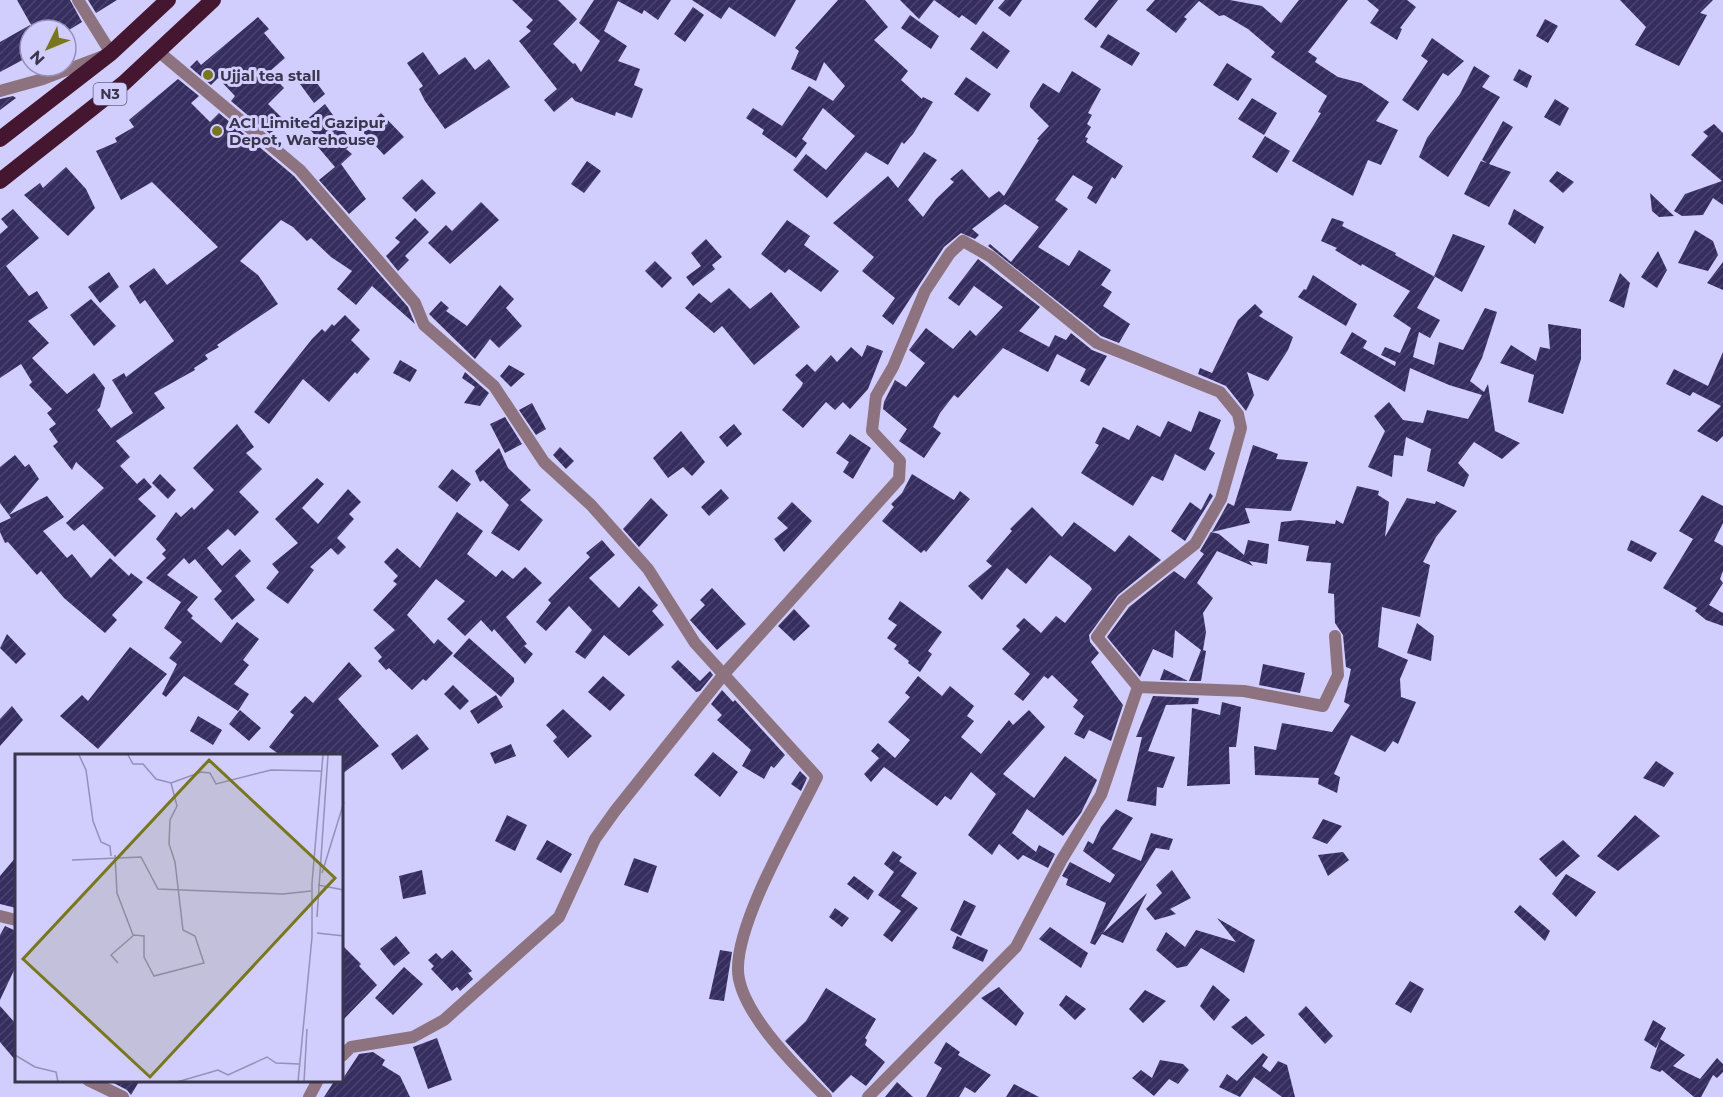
<svg xmlns="http://www.w3.org/2000/svg" width="1723" height="1097" font-family="Montserrat,sans-serif">
	<style>
		.building { fill: url(#building-hatch) }
		.lines { fill: none; stroke-linecap: round; stroke-linejoin: round }
		.minor { stroke: #8d737f; stroke-width: 12 }
		.trunk { stroke: #441630; stroke-width: 16 }
		.poi-dot { fill: #78771e; stroke: #d1cdfd; stroke-width: 2 }
		.labels { text-anchor: middle; dominant-baseline: central; stroke-width: 6; stroke-linejoin: round; paint-order: stroke }
		.shield { fill: #d1cdfd; stroke: #666382; stroke-width: 1.5 }
		.shield-label { font-size: 14px; font-weight: bold; fill: #38354d }
		.poi-label { font-size: 15px; font-weight: bold; fill: #38354d; stroke: #d1cdfd; text-anchor: start }
		.inset-road { fill: none; stroke: #9490b7; stroke-width: 1.5 }
		.view { fill: #78771e; fill-opacity: 0.15; stroke: #78771e; stroke-width: 3 }
		.inset-edge { fill: none; stroke: #38354d; stroke-width: 3 }
	</style>
	<defs>
		<pattern id="building-hatch" width="6" height="6" patternUnits="userSpaceOnUse" patternTransform="scale(1.5)"><rect width="6" height="6" fill="#362e5e"/><path d="M-1 1l2-2M0 6l6-6M5 7l2-2" fill="none" stroke="#4b446e"/></pattern>
	</defs>
	<rect width="100%" height="100%" fill="#d1cdfd"/>
	<!-- building -->
	<path class="building" d="M17 0H70L82 22 69 30H34Z
		M88 0H117L96 13Z
		M512 0H558L577 19 553 44 573 64 575 63 581 72 600 41 579 23 594 0H671L658 20 644 10 642 14 618 1 604 31 627 46 618 61 640 69 634 85 643 89 632 118 616 112 615 116 575 101 572 97 554 112 544 100 557 89 519 41 531 31 526 27 533 20Z
		M692 0H796L775 37 729 7 721 19Z
		M838 0H865L888 27 874 40 908 71 901 80 922 99 923 97 933 102 913 134 904 144 902 142 888 165 866 152 827 198 793 170 806 154 826 170 855 136 823 108 802 139 807 143 796 158 762 134 764 130 746 118 753 108 782 126 809 86 833 101 845 86 824 62 816 81 791 69 799 51 795 48Z
		M900 0H934L919 19Z
		M934 0H994L976 25 962 15 959 18Z
		M1005 0H1022L1010 17 998 8Z
		M1099 0H1118L1096 28 1084 19Z
		M1155 0H1230L1262 6 1281 23 1299 0H1348L1308 52 1317 58 1315 62 1338 77 1361 83 1389 102 1376 121 1398 130 1381 165 1368 160 1353 196 1292 161 1321 113 1318 112 1327 96 1271 57 1275 52 1248 29 1224 15 1219 16 1199 1 1184 17 1187 19 1176 33 1146 10Z
		M1367 0H1407L1416 7 1400 28 1402 29 1397 40 1370 23 1379 10Z
		M1620 0H1713L1700 13 1707 15 1679 66 1635 45 1646 27Z
		M693 7 704 15 685 42 674 34Z
		M910 15 939 36 931 49 901 28Z
		M258 17 269 29 264 33 285 58 269 72 284 88 268 104 284 120 270 134 231 101 235 96 218 78 211 85 190 67 197 60 201 65Z
		M1545 19 1558 26 1548 43 1536 36Z
		M30 25V56L0 72V42Z
		M983 31 1010 51 997 69 970 49Z
		M1108 34 1140 53 1132 66 1100 47Z
		M1432 38 1464 61 1448 76 1443 73 1418 111 1402 100 1428 61 1421 56Z
		M423 52 439 75 465 57 475 70 489 59 510 87 445 129 425 101 419 89 423 86 407 63Z
		M1227 63 1252 79 1238 101 1213 85Z
		M1474 66 1490 76 1482 87 1500 97 1448 177 1419 157 1427 138 1460 94Z
		M1519 69 1532 76 1527 88 1513 80Z
		M308 71 325 94 314 103 297 80Z
		M1072 71 1101 89 1088 113 1092 115 1087 124 1091 127 1085 137 1088 138 1086 142 1123 166 1115 179 1112 177 1096 204 1087 198 1093 187 1073 175 1055 200 1068 209 1038 247 1069 266 1079 250 1111 270 1101 285 1112 292 1103 306 1130 324 1119 343 1101 336 988 246 990 244 1011 262 1039 227 1005 204 972 229 979 235 975 239 961 233 944 247 893 325 882 316 895 298 862 271 874 257 833 223 888 176 898 188 924 152 937 160 908 200 923 217 936 199 954 182 950 179 962 169 989 198 999 191 1004 196 1039 140 1037 139 1049 126 1030 107V103L1043 83 1059 93Z
		M966 77 991 94 978 112 954 94Z
		M178 79 199 96 191 103 210 122 219 113 294 176 408 307 415 324 372 286 356 305 337 289 352 271 331 257 311 238 307 241 293 227 281 220 240 261 258 275 278 304 217 345 219 347 205 355 208 359 194 368 195 370 154 393 165 408 116 441 130 457 120 466 137 484 144 478 152 487 138 499 156 516 115 557 83 524 74 531 66 523 104 488 76 462 72 470 53 446 58 442 49 429 56 424 47 413 52 409 29 385 32 382 21 364 0 378V234L8 227 1 219 13 209 39 238 6 266 29 296 37 291 48 308 28 321 49 343 32 358 67 394 94 373 105 388 100 407 97 410 111 428 133 413 112 380 124 373 126 377 174 341 145 300 140 304 129 286 154 268 167 285 218 247 152 182 121 200 96 151 117 142 115 138 134 127 129 120Z
		M13 96 16 98 0 110V99Z
		M1252 98 1277 113 1264 135 1238 119Z
		M1555 99 1569 108 1560 126 1544 117Z
		M325 104 353 143 346 149 352 154 341 164 366 199 349 214 319 180 335 167 318 147 322 144 304 122Z
		M381 113 404 137 384 155 362 131Z
		M1503 121 1513 127 1489 164 1511 172 1489 207 1464 194 1481 161 1487 163 1482 160Z
		M1714 124 1723 133V205L1713 198 1703 215 1682 216 1674 211 1685 194 1722 181 1691 155 1708 136 1703 132Z
		M1265 136 1290 151 1277 173 1252 157Z
		M587 161 601 171 584 193 571 184Z
		M66 167 86 189 95 208 68 236 24 195 40 183 43 188Z
		M1557 171 1574 182 1563 193 1549 181Z
		M422 179 436 193 416 212 402 198Z
		M1650 193 1674 216 1659 217 1652 211Z
		M481 202 499 220 450 264 428 243 446 225 452 231Z
		M1514 209 1544 227 1535 244 1508 224Z
		M415 218 429 232 405 256 409 260 398 271 386 256 400 242 395 238Z
		M1332 218 1344 222 1342 226 1396 253 1395 255 1435 277 1417 308 1440 320 1430 338 1419 332 1413 357 1434 365 1439 342 1463 350 1485 308 1497 312 1482 358 1470 381 1484 392 1488 384 1495 431 1520 443 1502 459 1474 442 1458 463 1469 475 1464 487 1427 471 1431 449 1406 437 1403 456 1394 455 1392 477 1368 467 1385 431 1374 416 1389 402 1403 420 1423 423 1427 410 1468 419 1482 395 1449 385 1410 368 1405 392 1340 353 1352 332 1367 341 1363 348 1395 366 1396 362 1381 355 1385 347 1400 353 1411 328 1393 316 1410 291 1362 264 1361 266 1335 250 1337 248 1321 241Z
		M787 220 810 236 804 245 839 271 821 292 789 269 785 273 761 254Z
		M1695 230 1713 241 1718 255 1708 271 1678 263Z
		M1453 234 1485 246 1462 292 1434 276Z
		M706 239 722 257 712 265 715 269 693 286 686 277 701 266 691 253Z
		M1658 251 1667 270 1657 288 1641 277Z
		M978 259 1040 307 1019 331 1049 347 1055 335 1066 340 1071 333 1092 350 1107 356 1089 386 1080 381 1086 369 1057 354 1048 372 1003 348 958 398 954 395 940 413 933 427 941 433 924 458 899 441 907 429 883 409 884 402 895 380 906 387 925 363 909 350 926 328 953 349 970 330 976 336 1003 307 974 286 959 306 948 298Z
		M655 261 672 278 662 288 645 271Z
		M1723 262V290L1707 283Z
		M109 272 119 287 100 303 88 287Z
		M1620 273 1630 283 1624 308 1609 301Z
		M1313 275 1357 304 1346 326 1298 297 1304 289 1306 290Z
		M500 285 514 299 506 308 522 326 499 348 490 339 475 359 429 314 441 301 449 308 446 311 467 326Z
		M729 288 750 309 771 292 800 327 754 365 722 326 714 333 685 308 699 293 711 303Z
		M91 299 116 326 94 346 70 315Z
		M1255 304 1263 312 1259 316 1293 337 1288 350 1268 381 1247 372 1254 395 1246 411 1226 386 1198 374 1200 368 1212 373 1238 320Z
		M345 315 360 330 351 340 370 359 357 374 355 372 329 402 303 379 269 424 254 412 312 339 322 329 325 332 332 324 334 326Z
		M1548 324 1581 329V359L1563 414 1528 402 1534 375 1500 363 1511 345 1536 361 1540 347 1550 349Z
		M867 345 883 351 868 389 850 409 843 402 835 410 826 402 803 428 782 410 801 387 803 383 795 375 807 364 815 372 831 355 837 362 851 347 862 357Z
		M1723 352V436L1717 442 1697 431 1721 406 1693 392 1690 396 1666 384 1674 369 1708 386Z
		M400 360 417 370 410 382 393 373Z
		M509 365 525 374 511 387 500 376Z
		M465 372 489 393 480 406 464 403 475 387 462 378Z
		M532 403 546 429 536 435 519 410Z
		M1199 411 1221 420 1209 449 1215 453 1205 471 1175 454 1163 481 1152 476 1133 506 1081 473 1099 445 1095 443 1103 427 1129 440 1137 425 1160 437 1168 421 1191 432Z
		M505 417 522 444 505 453 490 424Z
		M237 424 254 447 246 453 262 469 239 492 259 512 235 536 228 529 207 548 222 566 240 549 251 561 235 576 255 600 232 620 214 599 222 591 195 559 189 564 184 558 167 575 198 597 187 610 193 616 191 618 221 643 237 622 259 639 243 660 249 665 234 684 249 694 238 711 184 676 166 697 162 694 177 664 169 658 182 642 164 628 181 602 146 578 166 558 162 554 166 550 156 539 176 512 181 517 192 507 194 510 214 490 193 468Z
		M734 424 742 434 727 447 719 437Z
		M681 431 705 462 692 476 683 467 668 478 653 458Z
		M850 434 871 448 853 479 843 472 849 462 836 453Z
		M1253 445 1278 454 1276 459 1308 462 1291 511 1245 508 1250 523 1212 532 1228 503 1234 506Z
		M560 447 574 461 566 469 553 455Z
		M499 448 508 468 531 490 520 500 543 520 519 551 491 533 509 505 483 480 480 482 475 471Z
		M15 455 25 467 29 464 39 479 9 515 0 503V467Z
		M452 469 471 484 457 502 438 487Z
		M160 474 176 490 168 499 152 483Z
		M912 474 954 500 960 491 970 499 926 552 924 550 921 553 882 521 894 507 891 504 902 493Z
		M317 478 324 484 302 508 318 524 348 489 361 502 349 514 354 519 337 538 346 547 338 555 331 548 310 567 314 570 288 604 266 588 279 572 272 564 298 543 275 519Z
		M1357 486 1379 491 1378 495 1389 502 1385 537 1407 498 1435 504 1436 501 1457 511 1436 537 1423 562 1430 565 1420 617 1382 607 1378 647 1408 660 1400 679 1401 697 1416 702 1398 744 1393 741 1385 752 1351 735 1334 774 1340 777 1337 793 1318 784 1319 778 1255 775 1254 746 1276 750 1282 723 1332 732 1350 705 1344 702 1351 669 1346 667 1343 635 1335 623 1334 594 1328 593 1331 563 1306 561 1309 546 1278 541 1281 522 1299 520 1335 524 1336 520 1343 524Z
		M721 489 729 498 709 516 701 507Z
		M1210 493 1213 496 1185 541 1171 531 1190 502 1201 510Z
		M1702 495 1723 506V523L1714 541 1723 546V571L1720 579 1723 583 1709 605 1723 613V626L1706 620 1695 611 1697 608 1663 588 1693 539 1679 531Z
		M47 496 64 517 43 531 67 558 72 554 91 578 110 558 129 576 131 573 143 582 112 615 117 620 105 633 64 598 41 571 37 575 8 542 5 543 0 532V523L11 518 9 515Z
		M651 498 668 515 639 547 623 529Z
		M792 502 812 521 784 552 774 539 788 528 777 518Z
		M1032 507 1062 537 1074 522 1115 552 1129 535 1161 560 1118 595 1089 635 1090 642 1099 653 1091 662 1123 705 1111 741 1089 730 1084 739 1074 734 1084 716 1073 707 1078 700 1052 675 1048 679 1044 676 1023 701 1014 694 1030 674 1002 649 1020 630 1016 626 1024 618 1041 633 1056 616 1065 623 1092 589 1090 586 1050 555 1026 584 1007 568 982 600 968 586 992 566 986 561 1012 531 1010 529Z
		M457 512 483 531 467 554 496 577 502 570 513 579 525 567 542 583 506 617 527 644 524 646 533 654 525 664 494 629 492 632 481 620 465 636 447 619 465 601 436 579 407 615 434 644 438 639 453 653 426 681 423 679 412 690 389 668 386 670 378 661 382 657 374 648 395 630 373 610 397 584 393 581 398 576 384 562 397 548 420 568Z
		M1211 532 1219 534 1244 555 1248 540 1269 544 1267 564 1249 561 1253 566 1217 551 1197 583 1213 598 1203 613 1206 632 1203 650 1206 651 1201 681H1189L1201 650 1175 630 1173 658 1153 649 1140 677 1107 637 1129 607 1174 571 1185 579 1204 554 1200 551Z
		M602 540 615 555 589 578 619 608 639 586 658 605 652 611 664 625 629 656 604 635 585 659 575 652 592 630 569 606 546 631 536 622 551 603 548 600 590 557 586 553Z
		M1631 540 1657 553 1651 562 1627 550Z
		M712 588 746 624 717 650 690 620 705 605 700 600Z
		M900 601 942 632 928 651 932 654 920 672 908 663 909 661 894 649 897 645 887 638 897 625 888 619Z
		M794 609 810 626 794 641 778 626Z
		M1417 623 1434 636 1431 661 1407 653Z
		M7 634 26 654 16 664 0 648Z
		M469 638 514 678V682L501 697 453 656Z
		M130 647 167 674 98 749 60 716 82 695 88 701Z
		M678 660 700 681 710 671 713 675 700 691 696 692 671 667Z
		M349 662 362 676 338 699 379 746 342 774V755H280L269 747 294 715 290 712 305 696 313 703Z
		M1263 664 1305 673 1300 693 1259 685Z
		M1164 669 1188 681 1160 680Z
		M603 676 625 695 610 711 588 692Z
		M918 676 942 696 950 686 974 706 967 716 974 721 961 737 981 754 1009 720 1013 725 1029 710 1045 727 1003 774 1034 798 1065 756 1097 780 1081 813 1063 836 1027 809 1012 833 1036 852 1039 845 1055 854 1048 868 1023 855 1018 860 999 844 992 855 968 835 996 794 971 772 951 800 945 796 937 806 884 767 871 782 864 774 879 758 871 751 878 743 895 758 910 740 888 722 910 697 905 693Z
		M453 685 469 701 460 710 444 694Z
		M722 690 733 702 735 700 785 755 774 768 771 766 764 779 742 766 751 750 717 720 722 715 711 704Z
		M496 695 503 707 478 724 470 711Z
		M1153 696 1199 698 1198 704 1166 705 1148 751 1175 757 1163 788 1157 787 1156 806 1127 801 1142 737H1136Z
		M1222 702 1241 707 1236 747H1229L1230 784 1187 786 1192 708 1220 715Z
		M12 706 23 720 0 746V719Z
		M563 709 592 736 568 758 553 741 557 737 546 725Z
		M240 710 261 728 249 741 229 724Z
		M198 716 222 730 213 745 190 731Z
		M417 734 429 749 402 770 391 754Z
		M511 744 516 756 495 764 490 753Z
		M713 752 738 772 720 797 694 775Z
		M1656 761 1674 773 1664 787 1643 778Z
		M800 771 807 778 801 791 791 784Z
		M1116 809 1133 818 1112 849 1141 861 1151 833 1173 839 1169 850 1156 848 1103 933 1147 893 1123 943 1102 934 1095 945 1090 943 1106 903 1066 885 1068 879 1062 876 1070 862 1110 883 1115 875 1083 851 1088 841 1093 844 1101 827Z
		M507 815 527 825 515 851 495 841Z
		M1635 815 1660 836 1618 871 1597 856Z
		M1323 819 1342 826 1327 844 1312 838Z
		M547 840 572 854 561 873 536 859Z
		M1563 840 1580 856 1556 877 1539 859Z
		M893 851 902 857 899 861 917 873 901 896 918 908 892 942 883 935 901 911 878 895 894 872 884 864Z
		M1343 852 1349 860 1328 876 1318 855Z
		M16 857V908L0 904V876Z
		M634 858 657 866 648 893 624 885Z
		M422 870 426 894 403 899 399 876Z
		M1172 870 1191 898 1170 909 1176 914 1155 920 1146 909 1162 893 1156 885Z
		M1566 874 1596 892 1576 917 1552 894Z
		M854 876 874 891 868 900 847 884Z
		M964 900 976 906 961 936 950 930Z
		M1520 905 1550 931 1545 941 1514 912Z
		M835 908 849 918 842 927 829 917Z
		M1217 918 1255 940 1244 973 1201 948 1187 966 1177 968 1156 950 1166 932 1185 947 1196 930 1236 942Z
		M5 926 16 931V966L0 1000V935Z
		M1050 927 1088 953 1081 968 1039 939Z
		M396 936 410 953 394 966 380 949Z
		M957 936 988 950 983 962 952 948Z
		M342 945 361 964 359 966 377 985 342 1021Z
		M452 950 472 971 468 973 473 979 460 991 457 987 452 991 431 969 434 966 428 960 436 953 442 959Z
		M720 950 732 952 724 1001 709 999Z
		M404 967 423 984 393 1015 375 998Z
		M1410 981 1424 989 1411 1013 1395 1004Z
		M1213 985 1230 1000 1214 1021 1200 1006Z
		M999 987 1024 1013 1016 1026 981 998Z
		M826 988 876 1019 865 1038 867 1040 865 1045 885 1062 866 1086 851 1075 833 1093 785 1041 806 1021Z
		M1145 990 1166 1001 1143 1023 1129 1009Z
		M1066 995 1086 1009 1075 1020 1059 1005Z
		M0 1006 16 1024V1061L0 1042Z
		M1306 1006 1333 1036 1325 1044 1298 1014Z
		M1246 1016 1265 1035 1252 1045 1231 1027Z
		M1653 1020 1666 1028 1660 1039 1685 1055 1673 1066 1700 1079 1717 1058 1723 1064V1072L1717 1078 1713 1075 1701 1097H1694L1662 1070 1660 1072 1650 1068 1660 1040 1656 1048 1644 1040Z
		M437 1038 452 1080 428 1089 413 1047Z
		M946 1042 960 1052 958 1055 991 1075 975 1093 965 1087 959 1097H926L942 1068 934 1063Z
		M373 1052 385 1060 382 1065 400 1076 410 1097H324L335 1080H342L359 1054Z
		M1263 1053 1268 1057 1262 1066 1270 1072 1278 1061 1287 1065 1295 1097H1282L1254 1077 1240 1097 1219 1087 1227 1074 1237 1081Z
		M1160 1060 1183 1064 1189 1070 1178 1084 1169 1079 1154 1096 1132 1078 1141 1070 1152 1078Z
		M108 1080H140L131 1095 127 1090Z
		M897 1082 913 1097H885Z
		M1014 1084 1039 1097H1006Z"/>
	<g class="lines">
		<!-- minor -->
		<path class="minor" d="M158 51 300 170 415 303 424 325 494 386 544 462 591 505 648 569 695 643 817 777C794 824 739 917 738 967 736 1009 798 1069 826 1097
			M0 91 43 79 111 53 78 0
			M0 916 16 920
			M342 1056 351 1047 413 1037 444 1020 559 917 595 839 615 811 724 674 899 479 900 461 872 431 876 396 893 367 925 291 950 253 963 241 991 257 1097 343 1220 392 1238 414 1241 428 1221 499 1195 544 1123 601 1097 637 1138 687 1244 691 1323 706 1338 675 1335 636
			M88 1080 123 1097
			M309 1097 318 1080
			M868 1097 1016 947 1061 861 1101 795 1138 687"/>
		<!-- trunk -->
		<path class="trunk" d="M0 139 111 53 168 0
			M0 181 124 83 213 0"/>
	</g>
	<!-- markers -->
	<g class="poi-dot">
		<circle cx="208" cy="75" r="6"/>
		<circle cx="217" cy="131" r="6"/>
	</g>
	<g class="labels">
		<!-- shield labels -->
		<rect class="shield" x="93.5" y="83" width="33" height="22" rx="4.5"/>
		<g class="shield-label">
			<text x="110" y="94">N3</text>
		</g>
		<!-- poi labels -->
		<g class="poi-label">
			<text x="220" y="75">Ujjal tea stall</text>
			<text x="229" y="122">ACI Limited Gazipur<tspan x="229" dy="17">Depot, Warehouse</tspan></text>
		</g>
	</g>
	<!-- overview -->
	<g transform="translate(15 754)">
		<rect width="328" height="328" fill="#d1cdfd"/>
		<path class="inset-road" d="M64 1 71 16 78 67 86 88 95 92 96 102M113 1 118 10H128L141 25 156 29 186 18 195 19 201 30 256 16 306 17M100 101 102 139 118 181M57 106 126 103 143 135 268 140 296 137M307 119 329 48M303 131 329 136M302 163 313 1M302 179 329 182M103 209 96 201 119 181 129 182V203L139 222 189 209 180 182 168 176 160 108 154 90 155 66 162 52 156 29M0 301 20 313 41 318 43 328M162 328 203 316 213 321 252 303 261 309 284 310M283 328 297 183V129L308 1M289 328 292 275"/>
		<path class="view" d="M194 6 320 124 135 323 8 205Z"/>
		<rect width="328" height="328" class="inset-edge"/>
	</g>
	<!-- north arrow -->
	<g transform="translate(48 48) rotate(227)"><circle r="28" fill="#d1cdfd" stroke="#9490b7" stroke-width="1.5"/>
	<path d="M0-4.5L10 22L0 15L-10 22Z" fill="#78771e"/>
	<text y="-9" font-size="16" font-weight="bold" text-anchor="middle" fill="#38354d">N</text>
	</g>
</svg>
